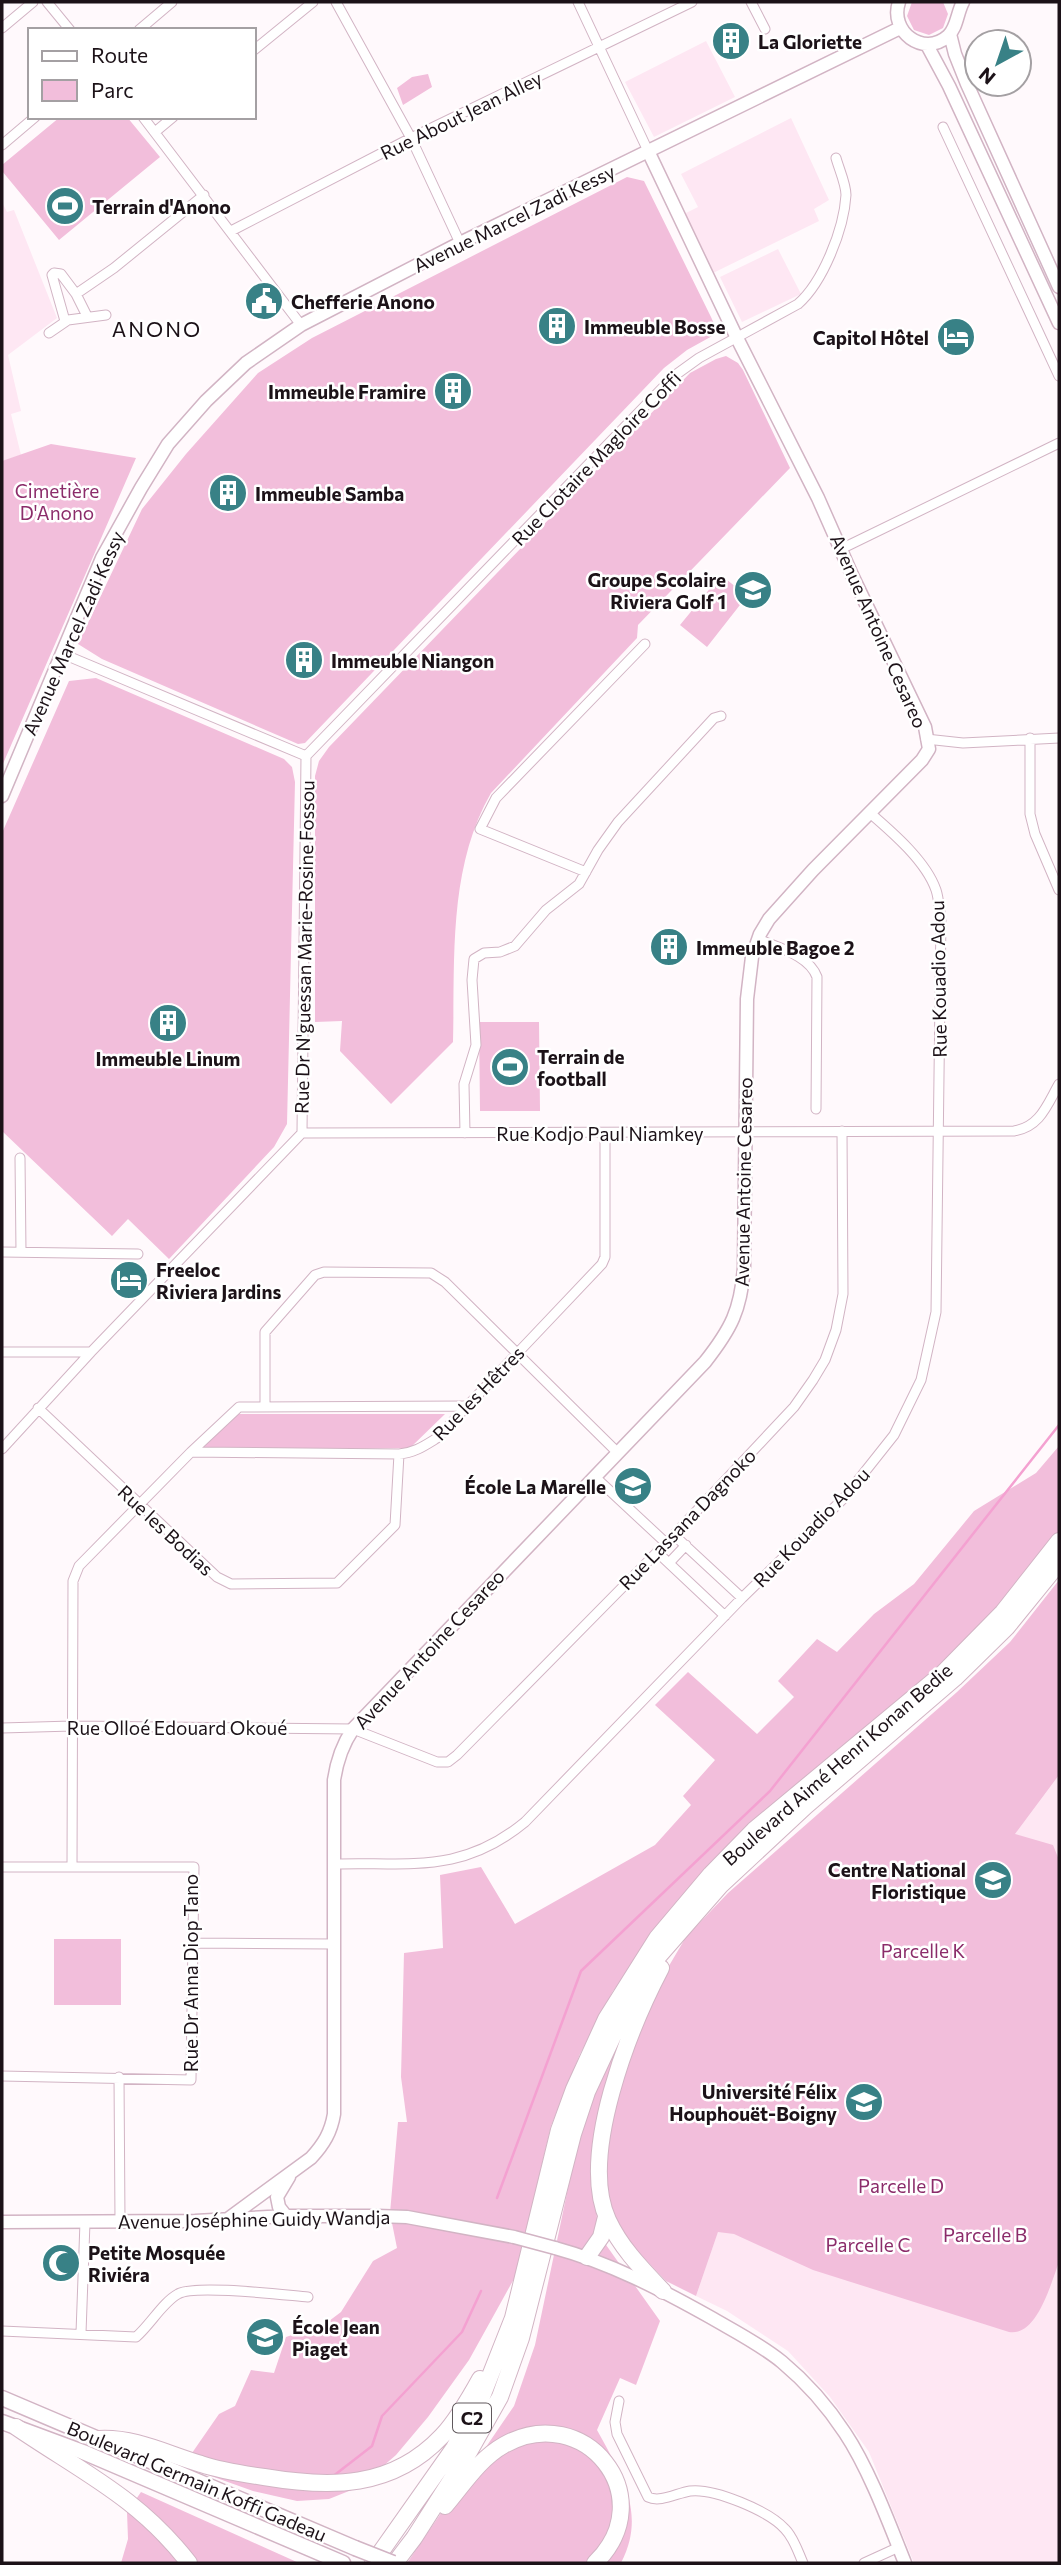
<svg xmlns="http://www.w3.org/2000/svg" width="1061" height="2565" font-family="Commissioner,sans-serif">
	<style>
		.built { fill: #fee7f3 }
		.green { fill: #f2bedb }
		.lines { fill: none; stroke-linecap: round; stroke-linejoin: round }
		.stream { stroke: #f4a1d1; stroke-width: 2.5 }
		.street-casing { stroke: #d2b4c4; stroke-width: 11 }
		.secondary-casing { stroke: #d2b4c4; stroke-width: 15 }
		.primary-casing { stroke: #d2b4c4; stroke-width: 17 }
		.highway-casing { stroke: #d2b4c4; stroke-width: 18 }
		.street { stroke: #fff; stroke-width: 9 }
		.secondary { stroke: #fff; stroke-width: 12 }
		.primary { stroke: #fff; stroke-width: 14 }
		.highway { stroke: #fff; stroke-width: 16 }
		.secondary-bridge-casing { stroke: #d2b4c4; stroke-width: 15; stroke-linecap: butt }
		.primary-bridge-casing { stroke: #d2b4c4; stroke-width: 17; stroke-linecap: butt }
		.secondary-bridge { stroke: #fff; stroke-width: 12 }
		.primary-bridge { stroke: #fff; stroke-width: 14 }
		.labels { text-anchor: middle; dominant-baseline: central; stroke-width: 5; stroke-linejoin: round; paint-order: stroke }
		.shield { fill: #fff; stroke: #60595d; stroke-width: 2 }
		.shield-label { font-size: 18px; font-weight: bold; fill: #1c1218 }
		.poi-label { font-size: 19px; font-weight: bold; fill: #1c1218; stroke: #fff; text-anchor: start }
		.street-label { font-size: 19px; fill: #1c1218; stroke: #fff }
		.park-label { font-size: 19px; fill: #8b2c6a; stroke: #fff }
		.neighbourhood-label { font-size: 21px; letter-spacing: 2px; fill: #1c1218; stroke: #fff }
	</style>
	<rect width="100%" height="100%" fill="#fff9fc"/>
	<!-- built -->
	<path class="built" d="M706 41 735 97 654 137 625 82Z
		M791 118 829 200 814 209 819 221 709 275 680 216 698 207 681 174Z
		M2 202 7 212 14 210 57 318 8 355 21 411 11 414 21 455 2 461Z
		M778 249 801 294 742 322 720 277Z
		M1059 1775V2563H914L869 2452 830 2397 788 2351 727 2311 696 2296 718 2232Z"/>
	<!-- green -->
	<path class="green" d="M912 2H943L948 14 943 28 929 35 914 30 907 16Z
		M428 74 432 87 403 105 397 88 412 77Z
		M60 117H127L160 157 59 240 2 171V165Z
		M627 177 644 181 711 317 715 326 714 335 687 350 664 368 305 743 298 744 102 659 78 644 142 509 186 454 258 373 312 338Z
		M726 356 738 363 743 370 790 468 638 625 637 638 491 793C448 868 455 959 453 1042L391 1104 340 1051 342 1021 315 1022V776L319 761 329 747 690 373 716 359Z
		M51 444 136 458 2 766V461Z
		M721 575 747 596 707 647 680 625Z
		M96 678 284 759 292 767 295 782 287 1124 274 1147 169 1259 128 1219 112 1236 2 1131V833L69 681Z
		M479 1022H539L540 1111H480Z
		M236 1414H445L410 1448 201 1450Z
		M1059 1446V1535L988 1625 792 1797 654 1936 613 1991 580 2054 551 2126 515 2277 469 2360 428 2417 396 2455 359 2487 329 2499 297 2501 253 2491 183 2466 219 2414 235 2406 251 2370 274 2373 286 2337 325 2324 341 2312 373 2261 397 2248 390 2213 398 2122H407L401 2077 404 1953 443 1948 440 1875 481 1867 515 1924 655 1845 691 1805 683 1796 715 1760 655 1705 688 1672 757 1734 794 1697 778 1681 817 1639 837 1652 874 1614 914 1584 974 1511 1036 1473Z
		M1059 1580V1775L1015 1834 1053 1845 1059 1860V2262C1051 2283 1037 2337 1009 2332L813 2270 734 2234 718 2232 696 2296 666 2281 619 2232 612 2213 605 2176 606 2144 632 2043 660 1981 686 1937 728 1893 957 1692 1010 1642Z
		M54 1939H121V2005H54Z
		M637 2005 592 2176 599 2235 660 2321 636 2385 620 2378 597 2430C621 2474 647 2513 621 2563H407L514 2406 535 2345 579 2136 605 2064Z
		M141 2492 299 2563H121L128 2539 127 2512Z"/>
	<g class="lines">
		<!-- stream -->
		<path class="stream" d="M497 2198 581 1971 770 1791 1059 1425
			M332 2477 372 2446 382 2416 462 2332 481 2291"/>
		<defs>
			<path id="street" d="M47 2 70 30
				M336 2 411 138 460 243
				M578 2 649 153
				M751 2 765 29
				M2 28 33 2
				M139 30 172 2
				M254 50 313 2
				M143 117 301 325
				M943 127 1059 376
				M155 132 173 117
				M2 145 35 117
				M231 231 411 138 692 2
				M76 294 114 268 204 195
				M65 321 52 275 54 273 61 274 76 294 87 316
				M49 333 68 320 106 315
				M841 549 1059 443
				M63 654 306 756
				M1030 738V814L1035 834 1059 890
				M926 739 963 743 1059 738
				M306 756 674 376 699 358 798 304C823 282 844 229 846 195 846 184 839 169 836 158
				M586 872 480 829 496 798 645 644
				M758 939C778 948 809 955 817 977L816 1109
				M302 1133 1014 1131C1040 1127 1047 1105 1059 1084
				M465 1133 464 1084 476 1045 472 980 474 959 484 953 500 952 515 946 546 910 579 884 598 850 618 822 714 718 721 716
				M20 1158 21 1252
				M2 1252 138 1254
				M2 1352H91
				M265 1405V1332L315 1275 324 1272 431 1273 445 1282 617 1452
				M38 1408 217 1577 231 1584 337 1583 395 1525 399 1454
				M2 1449 91 1352 302 1133 306 756
				M191 1452 399 1454C414 1453 424 1446 437 1438L602 1264 605 1257V1133
				M594 1476 666 1543
				M674 1535 742 1598
				M657 1552 725 1616
				M669 1563 686 1545
				M2 1728 72 1726 353 1729 437 1762H448L457 1755 674 1535 794 1407 813 1380 825 1360 836 1330 843 1294 842 1131
				M335 1864C411 1862 462 1874 525 1822L742 1598 844 1498 894 1435 921 1380 936 1312 941 918C939 909 939 899 936 890 926 861 892 832 870 813
				M72 1866 73 1581 79 1566 191 1452 239 1407 464 1406
				M2 1867H194L191 2080 2 2076
				M193 1943 333 1944
				M119 2077 120 2221
				M2 2331 136 2337C150 2325 163 2302 178 2294 194 2284 284 2295 308 2297
				M81 2333 85 2222
				M619 2401 615 2422 617 2434 648 2497C660 2503 677 2493 690 2491 714 2488 769 2511 785 2529 794 2538 798 2552 803 2563
				M864 2563 899 2547"/>
			<path id="secondary" d="M899 2C889 31 923 58 948 36 957 28 957 13 963 2
				M950 34 955 54 967 84 1059 287
				M927 45 949 86 1059 323
				M2 796 102 558 141 488 168 444 206 401 246 363 301 325 460 243 900 28
				M286 2216 279 2207 277 2197 289 2177
				M225 2221 311 2158C324 2144 331 2132 334 2114V1780C337 1760 342 1745 353 1729L705 1362C731 1329 741 1310 744 1267L747 999 752 957 760 934 769 919 813 870 922 760 929 749 925 727 852 575 818 498 736 336 649 153
				M2 2222 195 2221 286 2216H377L407 2217 514 2237
				M555 2248C610 2263 660 2289 710 2317 734 2331 760 2344 782 2362 806 2382 828 2407 845 2433 869 2469 889 2523 905 2563"/>
			<path id="primary" d="M2 2398 355 2548
				M2 2422 83 2452 343 2563"/>
			<path id="highway" d="M661 1968C630 2027 578 2155 608 2220 621 2248 642 2269 663 2291
				M587 2257 601 2237 606 2217
				M16 2427C82 2472 139 2498 189 2563
				M99 2439C135 2437 167 2454 201 2464 222 2471 243 2474 264 2477 330 2488 392 2489 442 2436 457 2420 469 2399 480 2379
				M445 2506C463 2485 479 2459 504 2445 584 2400 663 2497 595 2563
				M373 2563 454 2448 479 2404 513 2318 559 2130 574 2089 606 2019 657 1938 711 1874 754 1830 942 1674 1003 1612 1059 1541
				M395 2563 414 2538 469 2452 500 2397 521 2338 573 2134 587 2092 620 2021 646 1975 657 1958 720 1886 806 1806 955 1678 1007 1627 1059 1563"/>
		</defs>
		<!-- street casing -->
		<use href="#street" class="street-casing"/>
		<!-- secondary casing -->
		<use href="#secondary" class="secondary-casing"/>
		<!-- primary casing -->
		<use href="#primary" class="primary-casing"/>
		<!-- highway casing -->
		<use href="#highway" class="highway-casing"/>
		<!-- street -->
		<use href="#street" class="street"/>
		<!-- secondary -->
		<use href="#secondary" class="secondary"/>
		<!-- primary -->
		<use href="#primary" class="primary"/>
		<!-- highway -->
		<use href="#highway" class="highway"/>
		<defs>
			<path id="secondary-bridge" d="M514 2237 555 2248"/>
			<path id="primary-bridge" d="M355 2548 393 2563"/>
		</defs>
		<!-- secondary-bridge casing -->
		<use href="#secondary-bridge" class="secondary-bridge-casing"/>
		<!-- primary-bridge casing -->
		<use href="#primary-bridge" class="primary-bridge-casing"/>
		<!-- secondary-bridge -->
		<use href="#secondary-bridge" class="secondary-bridge"/>
		<!-- primary-bridge -->
		<use href="#primary-bridge" class="primary-bridge"/>
	</g>
	<!-- icons -->
	<defs>
		<symbol id="building-disc" viewBox="-11 -11 22 22"><circle r="9.5" fill="#388186" stroke="#fff"/><path d="M-4-6H4V6H1V3H-1V6H-4ZM-2.5-4.3h1.7v1.8h-1.7ZM.8-4.3h1.7v1.8H.8ZM-2.5-1h1.7V.8h-1.7ZM.8-1h1.7V.8H.8Z" fill="#fff"/></symbol>
		<symbol id="stadium-disc" viewBox="-11 -11 22 22"><circle r="9.5" fill="#388186" stroke="#fff"/><path d="M0-5a6.5 5 0 1 0 0 10a6.5 5 0 1 0 0-10ZM-3.5-1.8h7v3.6h-7Z" fill="#fff"/></symbol>
		<symbol id="civic-disc" viewBox="-11 -11 22 22"><circle r="9.5" fill="#388186" stroke="#fff"/><path d="M-.6-6.5H3V-4.5H.6V-3L4-1V1h2V6H-6V1h2V-1L-.6-3ZM-1.2 2.5V6h2.4V2.5Z" fill="#fff"/></symbol>
		<symbol id="hotel-disc" viewBox="-11 -11 22 22"><circle r="9.5" fill="#388186" stroke="#fff"/><path d="M-6-4.5h1.5V1H6V5H4.5V3h-9V5H-6ZM-4 0a1.8 1.8 0 1 1 3.6 0ZM.5 0V-2.5h3Q6-2.5 6 0Z" fill="#fff"/></symbol>
		<symbol id="school-disc" viewBox="-11 -11 22 22"><circle r="9.5" fill="#388186" stroke="#fff"/><path d="M0-5L7-2L0 1L-7-2ZM-4 1L0 2.5L4 1V4Q0 6-4 4Z" fill="#fff"/></symbol>
		<symbol id="university-disc" viewBox="-11 -11 22 22"><circle r="9.5" fill="#388186" stroke="#fff"/><path d="M0-5L7-2L0 1L-7-2ZM-4 1L0 2.5L4 1V4Q0 6-4 4Z" fill="#fff"/></symbol>
		<symbol id="mosque-disc" viewBox="-11 -11 22 22"><circle r="9.5" fill="#388186" stroke="#fff"/><path d="M3.5-4.9A6 6 0 1 0 3.5 4.9A5 5 0 1 1 3.5-4.9Z" fill="#fff"/></symbol>
	</defs>
	<g fill-rule="evenodd">
		<use href="#building-disc" x="709" y="19" width="44" height="44"/>
		<use href="#stadium-disc" x="43" y="184" width="44" height="44"/>
		<use href="#civic-disc" x="242" y="279" width="44" height="44"/>
		<use href="#building-disc" x="535" y="304" width="44" height="44"/>
		<use href="#hotel-disc" x="934" y="315" width="44" height="44"/>
		<use href="#building-disc" x="431" y="369" width="44" height="44"/>
		<use href="#building-disc" x="206" y="471" width="44" height="44"/>
		<use href="#school-disc" x="731" y="568" width="44" height="44"/>
		<use href="#building-disc" x="282" y="638" width="44" height="44"/>
		<use href="#building-disc" x="647" y="925" width="44" height="44"/>
		<use href="#building-disc" x="146" y="1001" width="44" height="44"/>
		<use href="#stadium-disc" x="488" y="1045" width="44" height="44"/>
		<use href="#hotel-disc" x="107" y="1258" width="44" height="44"/>
		<use href="#school-disc" x="611" y="1464" width="44" height="44"/>
		<use href="#university-disc" x="971" y="1858" width="44" height="44"/>
		<use href="#university-disc" x="842" y="2080" width="44" height="44"/>
		<use href="#mosque-disc" x="39" y="2241" width="44" height="44"/>
		<use href="#school-disc" x="243" y="2315" width="44" height="44"/>
	</g>
	<g class="labels">
		<!-- shield labels -->
		<rect class="shield" x="453" y="2403.5" width="38" height="29" rx="5"/>
		<g class="shield-label">
			<text x="472" y="2418">C2</text>
		</g>
		<!-- poi labels -->
		<g class="poi-label">
			<text x="758" y="41">La Gloriette</text>
			<text x="92" y="206">Terrain d'Anono</text>
			<text x="291" y="301">Chefferie Anono</text>
			<text x="584" y="326">Immeuble Bosse</text>
			<text x="929" y="337" text-anchor="end">Capitol Hôtel</text>
			<text x="426" y="391" text-anchor="end">Immeuble Framire</text>
			<text x="255" y="493">Immeuble Samba</text>
			<text x="726" y="579" text-anchor="end">Groupe Scolaire<tspan x="726" dy="22">Riviera Golf 1</tspan></text>
			<text x="331" y="660">Immeuble Niangon</text>
			<text x="696" y="947">Immeuble Bagoe 2</text>
			<text x="537" y="1056">Terrain de<tspan x="537" dy="22">football</tspan></text>
			<text x="168" y="1058" text-anchor="middle">Immeuble Linum</text>
			<text x="156" y="1269">Freeloc<tspan x="156" dy="22">Riviera Jardins</tspan></text>
			<text x="606" y="1486" text-anchor="end">École La Marelle</text>
			<text x="966" y="1869" text-anchor="end">Centre National<tspan x="966" dy="22">Floristique</tspan></text>
			<text x="837" y="2091" text-anchor="end">Université Félix<tspan x="837" dy="22">Houphouët-Boigny</tspan></text>
			<text x="88" y="2252">Petite Mosquée<tspan x="88" dy="22">Riviéra</tspan></text>
			<text x="292" y="2326">École Jean<tspan x="292" dy="22">Piaget</tspan></text>
		</g>
		<!-- street labels -->
		<g class="street-label">
			<text transform="translate(461 115) rotate(-26)">Rue About Jean Alley</text>
			<text transform="translate(514 218) rotate(-26)">Avenue Marcel Zadi Kessy</text>
			<text transform="translate(596 458) rotate(-46)">Rue Clotaire Magloire Coffi</text>
			<text transform="translate(879 631) rotate(66)">Avenue Antoine Cesareo</text>
			<text transform="translate(73 633) rotate(-66)">Avenue Marcel Zadi Kessy</text>
			<text transform="translate(304 947) rotate(-89)">Rue Dr N'guessan Marie-Rosine Fossou</text>
			<text transform="translate(938 979) rotate(-91)">Rue Kouadio Adou</text>
			<text x="600" y="1133">Rue Kodjo Paul Niamkey</text>
			<text transform="translate(743 1182) rotate(-89)">Avenue Antoine Cesareo</text>
			<text transform="translate(478 1393) rotate(-46)">Rue les Hêtres</text>
			<text transform="translate(687 1519) rotate(-46)">Rue Lassana Dagnoko</text>
			<text transform="translate(811 1527) rotate(-46)">Rue Kouadio Adou</text>
			<text transform="translate(166 1530) rotate(43)">Rue les Bodias</text>
			<text transform="translate(429 1649) rotate(-47)">Avenue Antoine Cesareo</text>
			<text x="177" y="1727">Rue Olloé Edouard Okoué</text>
			<text transform="translate(837 1764) rotate(-41)">Boulevard Aimé Henri Konan Bedie</text>
			<text transform="translate(190 1973) rotate(-90)">Rue Dr Anna Diop Tano</text>
			<text transform="translate(254 2219) rotate(-1)">Avenue Joséphine Guidy Wandja</text>
			<text transform="translate(197 2481) rotate(23)">Boulevard Germain Koffi Gadeau</text>
		</g>
		<!-- park labels -->
		<g class="park-label">
			<text x="57" y="490">Cimetière<tspan x="57" dy="22">D'Anono</tspan></text>
			<text x="923" y="1950">Parcelle K</text>
			<text x="901" y="2185">Parcelle D</text>
			<text x="985" y="2234">Parcelle B</text>
			<text x="868" y="2244">Parcelle C</text>
		</g>
		<!-- neighbourhood labels -->
		<g class="neighbourhood-label">
			<text x="157" y="328">ANONO</text>
		</g>
	</g>
	<!-- border -->
	<rect width="1061" height="2565" fill="none" stroke="#1c1218" stroke-width="7"/>
	<!-- legend -->
	<rect x="28" y="28" width="228" height="91" fill="#ffffff" stroke="#a4a0a3" stroke-width="2"/>
	<rect x="42" y="51" width="35" height="10" fill="#ffffff" stroke="#a4a0a3" stroke-width="2"/>
	<text x="91" y="63" font-size="21" fill="#1c1218">Route</text>
	<rect x="42" y="80" width="35" height="21" fill="#f2bedb" stroke="#a4a0a3" stroke-width="2"/>
	<text x="91" y="98" font-size="21" fill="#1c1218">Parc</text>
	<!-- north arrow -->
	<g transform="translate(998 63) rotate(220)"><circle r="33" fill="#ffffff" stroke="#a4a0a3" stroke-width="2"/>
	<path d="M0-5L12 26L0 18L-12 26Z" fill="#388186"/>
	<text y="-10" font-size="19" font-weight="bold" text-anchor="middle" fill="#1c1218">N</text>
	</g>
</svg>
